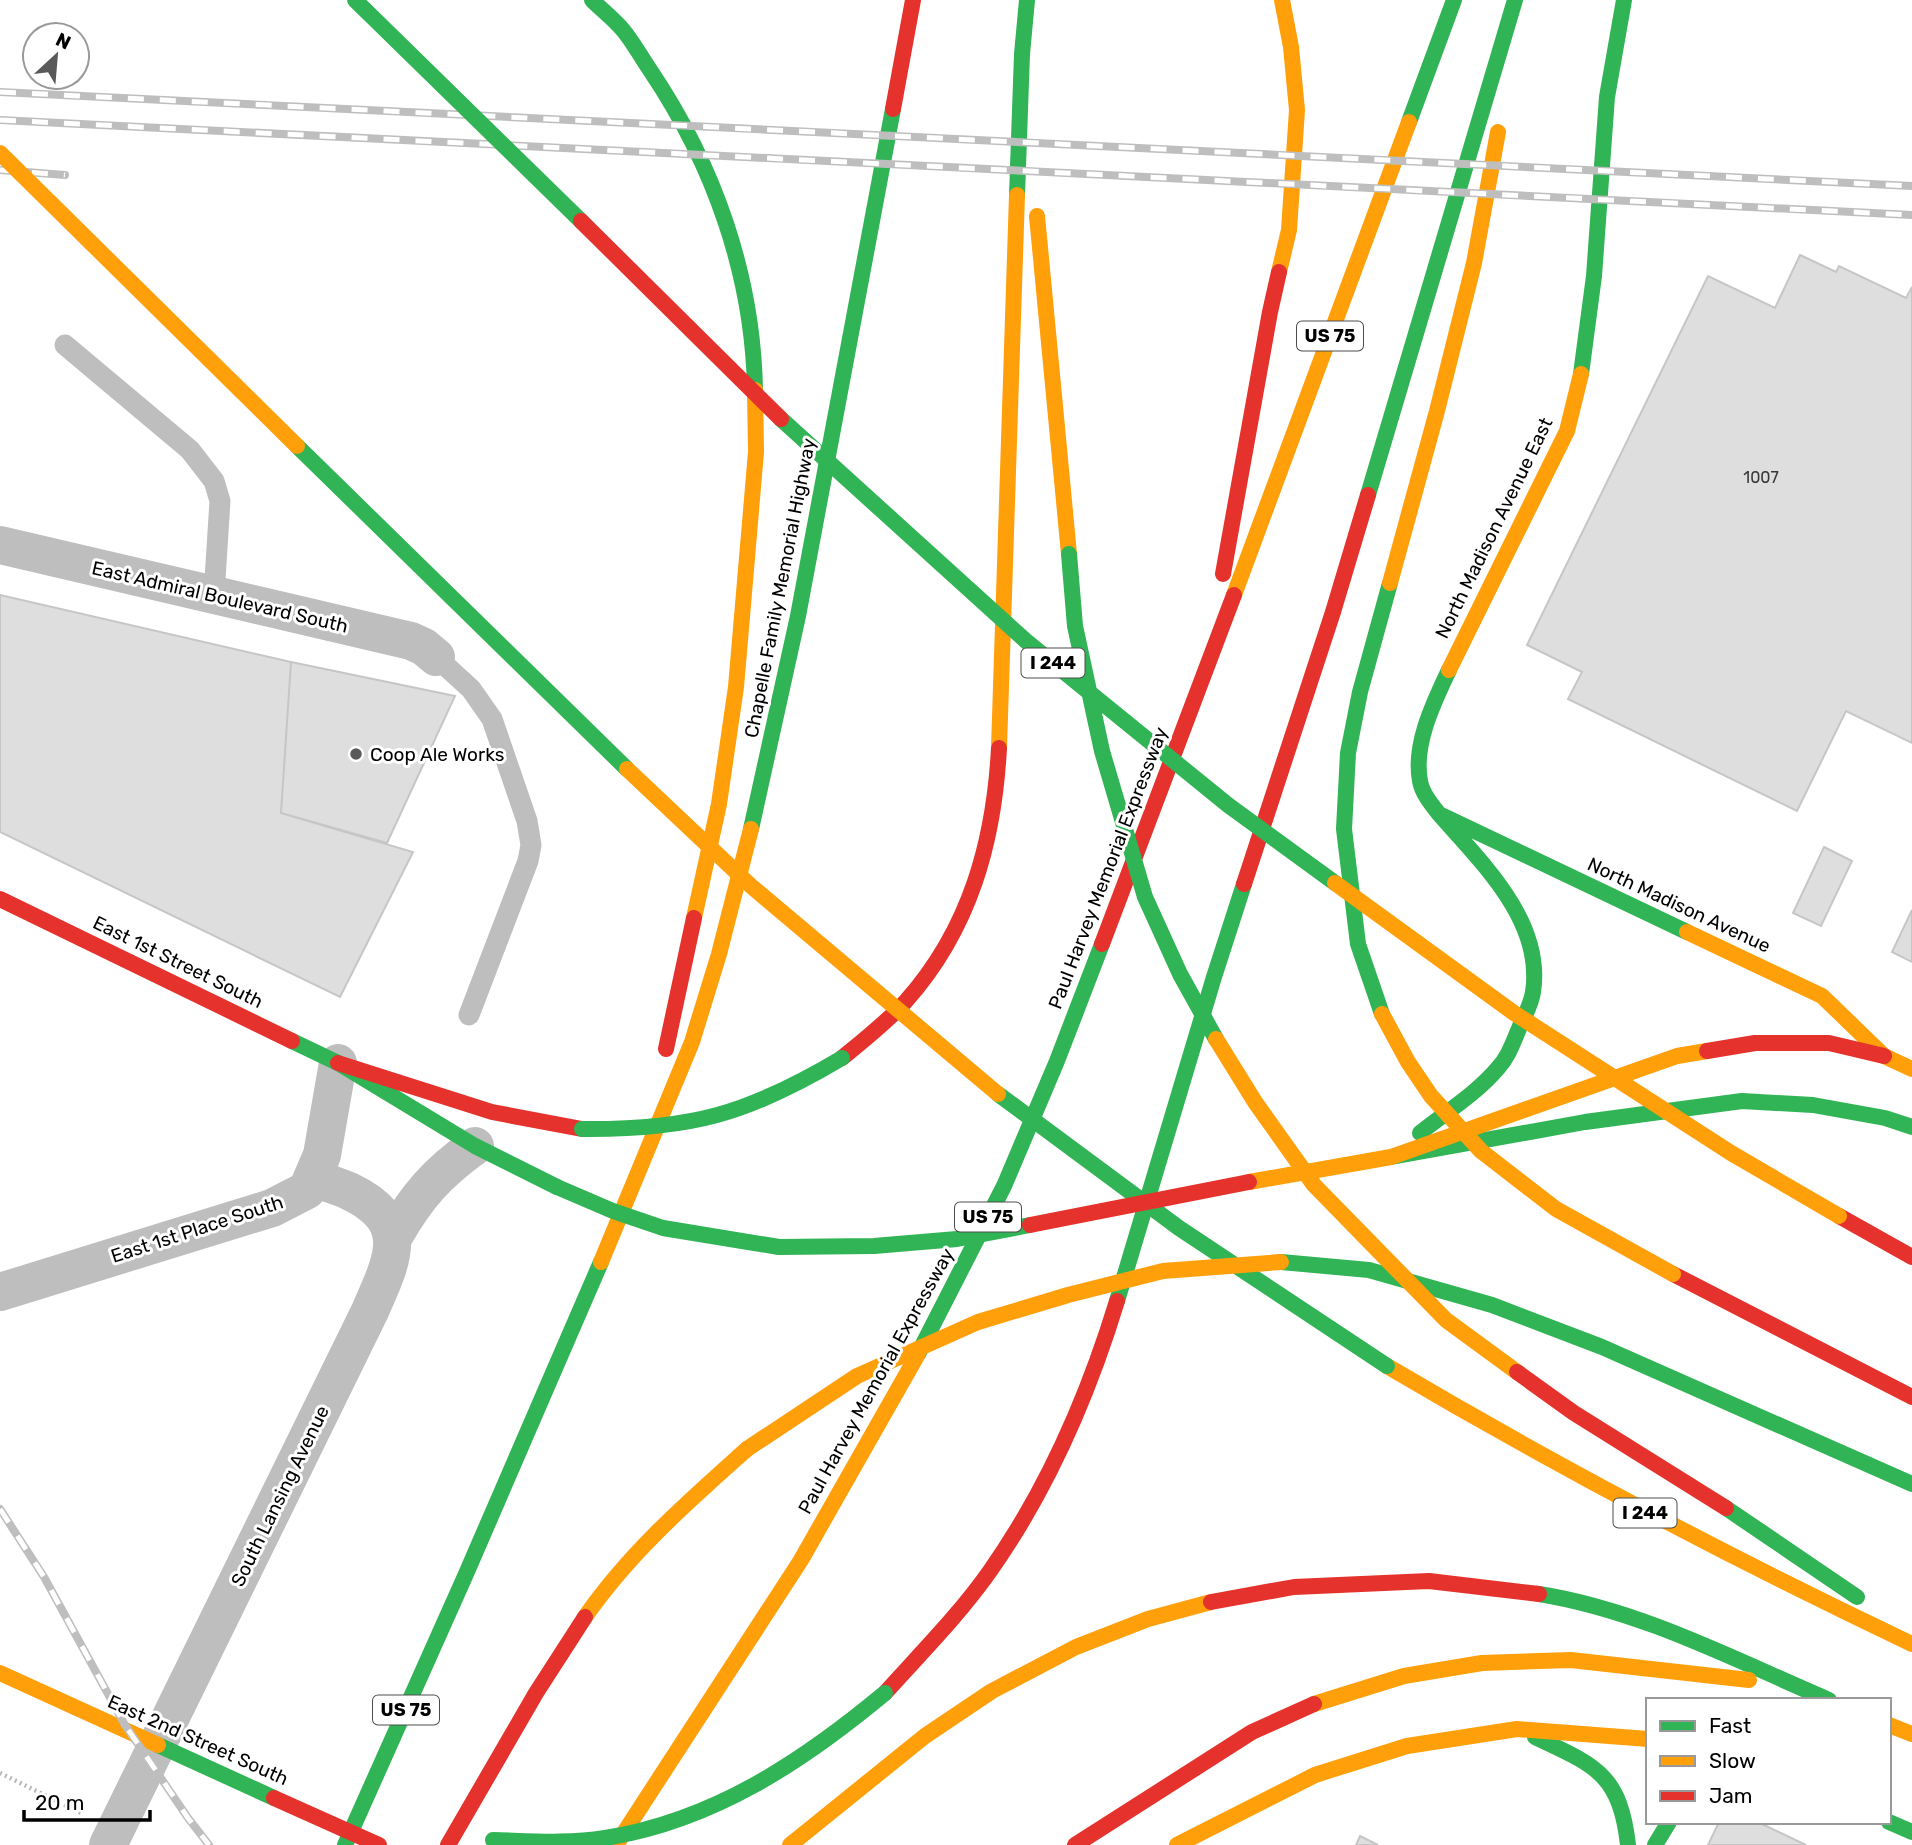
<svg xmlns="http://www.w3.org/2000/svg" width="1912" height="1845" font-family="Rubik,sans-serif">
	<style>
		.building { fill: #dedede; stroke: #c6c6c6; stroke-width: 2 }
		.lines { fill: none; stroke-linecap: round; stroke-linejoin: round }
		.path { stroke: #b9b9b9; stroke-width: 4.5; stroke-dasharray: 2 3.5; stroke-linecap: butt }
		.lane { stroke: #bebebe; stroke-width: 21 }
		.street { stroke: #bebebe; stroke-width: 38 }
		.fast { stroke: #30b455; stroke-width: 16 }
		.slow { stroke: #ff9f0a; stroke-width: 16 }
		.jam { stroke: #e5322d; stroke-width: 16 }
		.rail-casing { stroke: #bebebe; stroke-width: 8 }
		.rail { stroke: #fff; stroke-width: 5; stroke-dasharray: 16; stroke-linecap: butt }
		.fast-bridge { stroke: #30b455; stroke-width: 16 }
		.slow-bridge { stroke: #ff9f0a; stroke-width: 16 }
		.jam-bridge { stroke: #e5322d; stroke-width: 16 }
		.poi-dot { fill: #595959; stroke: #fff; stroke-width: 2.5 }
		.labels { text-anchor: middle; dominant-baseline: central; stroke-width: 6; stroke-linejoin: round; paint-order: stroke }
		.number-label { font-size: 16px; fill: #383838 }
		.shield { fill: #fff; stroke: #4c4c4c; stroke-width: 2 }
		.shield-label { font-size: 18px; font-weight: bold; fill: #000 }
		.street-label { font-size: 19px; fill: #000; stroke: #fff }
		.poi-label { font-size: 19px; fill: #000; stroke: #fff; text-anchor: start }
	</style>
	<rect width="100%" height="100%" fill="#fff"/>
	<!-- building -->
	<path class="building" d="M1800 255 1836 272 1839 266 1906 298 1912 287V743L1846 711 1797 811 1568 699 1582 672 1527 645 1708 276 1775 308Z
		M0 595 291 662 281 813 413 852 340 997 0 832Z
		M291 662 455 696 387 843 281 813Z
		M1824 847 1852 861 1821 926 1793 913Z
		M1912 910V962L1892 952Z
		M1719 1822H1758L1806 1845H1708Z
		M1360 1836 1378 1845H1356Z"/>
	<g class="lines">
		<!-- path -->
		<path class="path" d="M0 1773 81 1813"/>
		<!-- lane -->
		<path class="lane" d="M65 345 190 450 214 481 220 501 214 595
			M436 657 471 689 492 719 527 821 531 845 528 861 469 1015"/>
		<!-- street -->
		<path class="street" d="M0 545 411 641 424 647 436 657
			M394 1236C417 1196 437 1173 475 1146
			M0 1292 272 1208 307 1190 322 1155 338 1063
			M108 1845 370 1311C392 1260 414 1222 349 1191 338 1186 325 1183 314 1177"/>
		<!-- fast -->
		<path class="fast" d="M592 0C602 10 614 19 623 30 633 42 641 57 650 70 714 165 753 275 755 390
			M1409 122 1454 0
			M1017 195 1022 54 1027 0
			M1581 374 1594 276 1607 97 1624 0
			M1368 495 1515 0
			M1449 670C1434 702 1413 744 1420 781 1422 793 1431 804 1439 814L1687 932
			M751 829 798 616 893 109
			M1382 1014 1358 944 1344 829 1348 753 1360 692 1390 583
			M292 1041 338 1063 475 1146 557 1187
			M1420 1133C1446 1112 1476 1094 1498 1068 1508 1057 1512 1045 1518 1031 1523 1018 1531 1006 1533 992 1544 921 1481 862 1439 814
			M1391 1157 1585 1122 1742 1101 1813 1105 1885 1118 1912 1127
			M1281 1262 1369 1270 1492 1305 1602 1347 1912 1484
			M1117 1301 1214 977 1244 884
			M918 1354 1004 1186 1057 1061 1102 944
			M1726 1508 1857 1597
			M1539 1594C1640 1610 1735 1660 1829 1700
			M1535 1737C1594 1765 1620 1773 1628 1845
			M158 1745 274 1798
			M1889 1822 1912 1832
			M345 1845 466 1574 601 1262
			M1655 1845 1669 1822"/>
		<!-- slow -->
		<path class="slow" d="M1037 216 1069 554
			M1279 272 1289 230 1297 110 1291 47 1282 0
			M1390 583 1437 411 1474 263 1498 132
			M1234 595 1409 122
			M1449 670 1567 431 1581 374
			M999 748 1017 195
			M694 918 719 804 736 687 756 452 755 390
			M1687 932 1822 996 1884 1056 1912 1069
			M1249 1182 1391 1157 1677 1056 1707 1051
			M601 1262 692 1042 719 954 751 829
			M1387 1366C1558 1467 1733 1559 1912 1644
			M585 1617C630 1552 689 1501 747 1449
			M0 1673 158 1745
			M1314 1704 1404 1676 1482 1663 1571 1660 1749 1680
			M1889 1725 1912 1734
			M616 1845 801 1560 918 1354
			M790 1845 925 1736 992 1691 1076 1647 1148 1619 1211 1602
			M1177 1845 1315 1775 1407 1746 1517 1729 1648 1739"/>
		<!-- jam -->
		<path class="jam" d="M893 109 913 0
			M1223 574 1270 312 1279 272
			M1244 884 1333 612 1368 495
			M0 899 292 1041
			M1102 944 1234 595
			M666 1049 694 918
			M1707 1051 1755 1043H1829L1884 1056
			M842 1058C864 1040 887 1022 906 1001 970 929 994 842 999 748
			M338 1063 492 1112 582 1129
			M1839 1216 1912 1257
			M1673 1274 1912 1397
			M1211 1602 1294 1587 1429 1581 1539 1594
			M885 1693C921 1653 959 1615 990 1571 1047 1490 1088 1396 1117 1301
			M448 1845 536 1693 585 1617
			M1075 1845 1252 1732 1314 1704"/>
		<defs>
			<path id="rail" d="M0 92 1912 186
				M0 120 1912 215
				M0 170 65 175
				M0 1509 44 1577 125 1725 188 1818 209 1845"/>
		</defs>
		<!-- rail casing -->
		<use href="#rail" class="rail-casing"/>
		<!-- rail -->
		<use href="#rail" class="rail"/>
		<!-- fast-bridge -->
		<path class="fast-bridge" d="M355 0 581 221
			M781 419 1026 641 1228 805 1335 883
			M297 446 627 769
			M1069 554 1075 626 1102 751 1145 897 1180 974 1216 1039
			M998 1094 1179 1228 1387 1366
			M582 1129C691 1130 748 1114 842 1058
			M557 1187 613 1211 663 1228 779 1247 874 1246 957 1239 1030 1225
			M493 1840C530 1841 568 1844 605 1838 713 1821 802 1762 885 1693"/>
		<!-- slow-bridge -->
		<path class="slow-bridge" d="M0 153 297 446
			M627 769 751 886 998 1094
			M1335 883 1514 1013 1731 1153 1839 1216
			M1382 1014 1408 1062 1431 1096 1481 1151 1556 1209 1673 1274
			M1216 1039 1255 1102 1314 1185 1446 1320 1517 1372
			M747 1449 857 1376 978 1322 1068 1295 1163 1271 1281 1262"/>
		<!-- jam-bridge -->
		<path class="jam-bridge" d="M581 221 781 419
			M1030 1225 1249 1182
			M1517 1372 1574 1413 1726 1508
			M274 1798 379 1845"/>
	</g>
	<!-- markers -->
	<circle class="poi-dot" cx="356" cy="754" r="7"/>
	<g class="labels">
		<!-- number labels -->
		<g class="number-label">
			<text x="1761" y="477">1007</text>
		</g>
		<!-- shield labels -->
		<g class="shield">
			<rect x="1297" y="321.5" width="66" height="29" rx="5"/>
			<rect x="1021.5" y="648.5" width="63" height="29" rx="5"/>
			<rect x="955" y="1202.5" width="66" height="29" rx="5"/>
			<rect x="1613.5" y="1498.5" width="63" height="29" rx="5"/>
			<rect x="373" y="1695.5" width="66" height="29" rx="5"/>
		</g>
		<g class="shield-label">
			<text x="1330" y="336">US 75</text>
			<text x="1053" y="663">I 244</text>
			<text x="988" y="1217">US 75</text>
			<text x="1645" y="1513">I 244</text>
			<text x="406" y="1710">US 75</text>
		</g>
		<!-- street labels -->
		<g class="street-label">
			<text transform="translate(1494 528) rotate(-64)">North Madison Avenue East</text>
			<text transform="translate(780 588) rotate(-79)">Chapelle Family Memorial Highway</text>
			<text transform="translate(220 597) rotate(13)">East Admiral Boulevard South</text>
			<text transform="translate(1108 868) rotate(-69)">Paul Harvey Memorial Expressway</text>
			<text transform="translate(1679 905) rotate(25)">North Madison Avenue</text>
			<text transform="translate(178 962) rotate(26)">East 1st Street South</text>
			<text transform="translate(197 1229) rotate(-18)">East 1st Place South</text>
			<text transform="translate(876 1381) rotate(-61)">Paul Harvey Memorial Expressway</text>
			<text transform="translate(280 1496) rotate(-64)">South Lansing Avenue</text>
			<text transform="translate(198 1740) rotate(24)">East 2nd Street South</text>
		</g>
		<!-- poi labels -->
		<g class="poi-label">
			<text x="370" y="754">Coop Ale Works</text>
		</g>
	</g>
	<!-- legend -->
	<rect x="1646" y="1698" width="245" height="126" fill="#ffffff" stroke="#999999" stroke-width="2"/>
	<rect x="1660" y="1721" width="35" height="10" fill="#30b455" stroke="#999999" stroke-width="2"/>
	<text x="1709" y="1733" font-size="21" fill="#000000">Fast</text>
	<rect x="1660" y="1756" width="35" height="10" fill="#ff9f0a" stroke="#999999" stroke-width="2"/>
	<text x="1709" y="1768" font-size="21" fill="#000000">Slow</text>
	<rect x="1660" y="1791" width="35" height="10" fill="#e5322d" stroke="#999999" stroke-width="2"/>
	<text x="1709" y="1803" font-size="21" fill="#000000">Jam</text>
	<!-- north arrow -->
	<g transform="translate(56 56) rotate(26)"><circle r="33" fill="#ffffff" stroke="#999999" stroke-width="2"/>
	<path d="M0-5L12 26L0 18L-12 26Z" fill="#595959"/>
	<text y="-10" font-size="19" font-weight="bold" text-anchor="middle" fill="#000000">N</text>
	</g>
	<!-- scale -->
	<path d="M24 1810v10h126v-10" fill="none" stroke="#000000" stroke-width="3.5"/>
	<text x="35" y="1810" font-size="21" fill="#000000" stroke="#ffffff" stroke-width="5" paint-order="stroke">20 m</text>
</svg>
